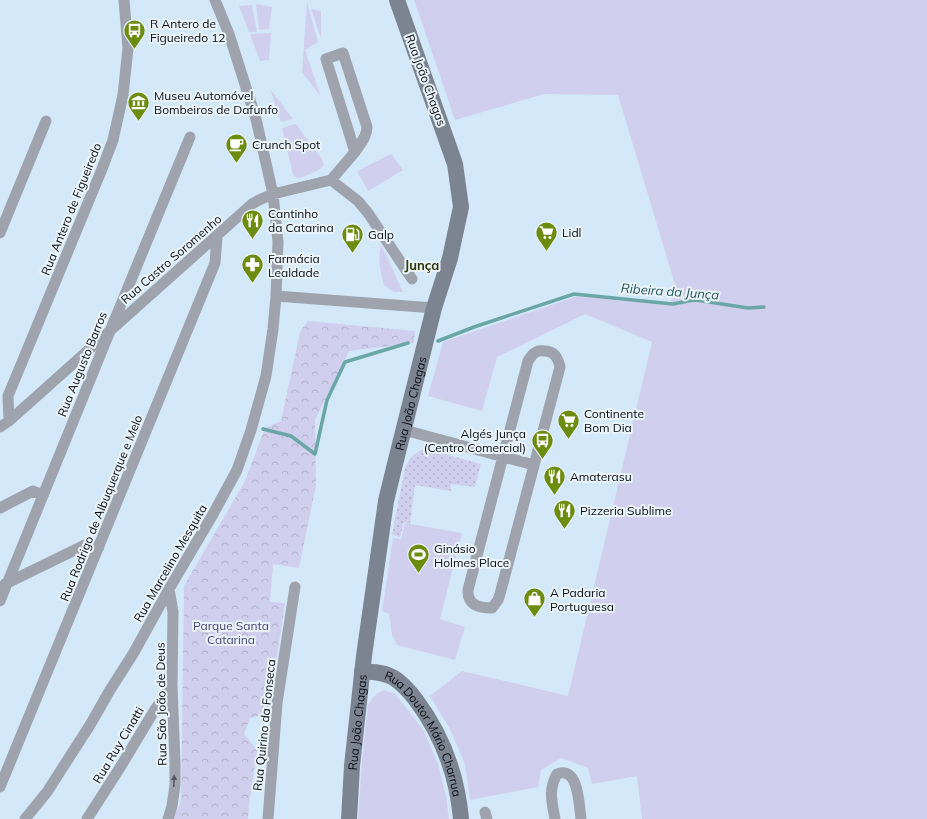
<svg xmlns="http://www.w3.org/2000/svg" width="927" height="819" font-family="Mulish,sans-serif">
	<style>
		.grass { fill: #d1cfee }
		.forest { fill: url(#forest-crowns) }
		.garden { fill: url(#garden-dots) }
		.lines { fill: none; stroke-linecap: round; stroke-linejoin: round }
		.stream { stroke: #6ba7a6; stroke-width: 3.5 }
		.street { stroke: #9ea3ad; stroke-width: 11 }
		.secondary { stroke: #7c8391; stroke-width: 16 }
		.oneway { fill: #525860 }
		.labels { text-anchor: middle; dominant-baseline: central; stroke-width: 4; stroke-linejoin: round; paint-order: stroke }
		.poi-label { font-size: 12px; fill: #060c12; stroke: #ebf4fb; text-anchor: start }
		.street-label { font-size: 12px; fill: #060c12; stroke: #ebf4fb }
		.park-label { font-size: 12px; fill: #4a427a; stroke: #ebf4fb }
		.neighbourhood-label { font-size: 13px; font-weight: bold; fill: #2a3900; stroke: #ebf4fb }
		.water-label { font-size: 13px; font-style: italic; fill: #235757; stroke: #ebf4fb }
	</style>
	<defs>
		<pattern id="forest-crowns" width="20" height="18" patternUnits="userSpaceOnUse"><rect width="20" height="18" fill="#d1cfee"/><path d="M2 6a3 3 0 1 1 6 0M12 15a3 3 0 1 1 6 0" fill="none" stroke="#b2b1cb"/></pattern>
		<pattern id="garden-dots" width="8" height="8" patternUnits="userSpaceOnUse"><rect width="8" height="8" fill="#d1cfee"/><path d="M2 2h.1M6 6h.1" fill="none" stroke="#b2b1cb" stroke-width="1.8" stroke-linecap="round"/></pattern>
	</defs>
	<rect width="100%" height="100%" fill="#d3e9fa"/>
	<!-- grass -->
	<path class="grass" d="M414 0H927V819H642L637 776 592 784 588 768 561 758 541 770 538 787 470 800 465 764 450 729 430 696 462 671 568 696 652 342 585 314 497 357 482 411 428 396 443 342 578 296 670 303 676 288 618 95 544 94 455 120Z
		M307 2 318 42 305 50 321 97 302 72Z
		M256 4 272 7 269 29 259 30Z
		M252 5 257 32H249L239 6Z
		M311 9 321 11V38Z
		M271 33 269 60 260 61 250 34Z
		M270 89 293 119 281 122Z
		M296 124 322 159 324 165C320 171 304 177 297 178L293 175 282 128Z
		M391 154 403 170 368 191 357 171Z
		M381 244 403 292H394L384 285C380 271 378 260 381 244Z
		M405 523 462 533 440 619 465 627 455 660 397 645 392 635 389 614 382 611 393 538 401 539Z
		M384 690 395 694 423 729 438 764 446 796 449 819H358L362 761 368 705 376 694Z"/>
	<!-- forest -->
	<path class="forest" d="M308 321 415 331 414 343 349 351 315 420 316 485 299 568 273 564 270 602 285 603 268 714 250 718 244 734 257 750 249 805 248 819H173L181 801 184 586 245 481 265 428 281 421 300 332Z"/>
	<!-- garden -->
	<path class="garden" d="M423 449 430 450 481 464 475 487 451 484V491L415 485 410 524 404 522 400 537 392 535 405 468C409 458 414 454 423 449Z"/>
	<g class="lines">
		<!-- stream -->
		<path class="stream" d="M438 341 474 327 574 294 673 304 688 301 696 300 748 308 764 307
			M263 429 291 436 315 454 327 400 345 362 408 343"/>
		<!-- street -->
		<path class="street" d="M331 180 355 152 326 59 343 53 367 127C367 137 360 144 355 152
			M0 233 46 121
			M276 296 434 308
			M538 351C551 350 557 353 560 367L500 594 498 600 492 608C479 608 467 605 468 590L528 361 533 354Z
			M9 421 8 396 102 169 113 140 123 95 128 48 124 0
			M0 427 9 421 252 204 259 200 273 194 331 180 358 201 368 213 412 279
			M404 430 534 465
			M0 508 33 491 43 495
			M5 584 85 545 99 547
			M0 601 110 331 190 137
			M0 787 215 263 217 237
			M485 812 487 819
			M25 819 47 792 90 725 110 690 133 654 169 589 212 516 237 470 251 430 266 376 273 329 276 296 278 242 273 194 256 119 229 34 215 0
			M87 819 121 766 154 711 172 686
			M168 819 172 806 175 785V762L172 686 173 612 169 589
			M268 819 277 703 295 587
			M555 819C552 802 548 790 557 774 579 765 579 806 581 819"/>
		<!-- secondary -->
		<g class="secondary">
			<path id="s1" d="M362 671C373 672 385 672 394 678 403 684 410 692 416 700 443 736 457 774 461 819"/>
			<path id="s2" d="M349 819 352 766 364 656 386 501 394 468 434 308 450 258 461 207 455 164 397 0"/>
		</g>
	</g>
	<!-- one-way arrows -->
	<defs><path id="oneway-solid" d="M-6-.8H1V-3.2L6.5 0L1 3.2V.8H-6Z"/></defs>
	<use class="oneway" href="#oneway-solid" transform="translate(174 781) rotate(-88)"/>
	<!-- icons -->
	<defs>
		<symbol id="bus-pin" viewBox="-11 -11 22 30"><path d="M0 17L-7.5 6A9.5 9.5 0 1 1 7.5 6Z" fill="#6c8c0e" stroke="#ebf4fb"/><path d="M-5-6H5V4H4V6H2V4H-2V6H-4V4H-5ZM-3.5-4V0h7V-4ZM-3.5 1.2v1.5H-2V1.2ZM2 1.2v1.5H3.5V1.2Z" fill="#fff"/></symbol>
		<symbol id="museum-pin" viewBox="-11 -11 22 30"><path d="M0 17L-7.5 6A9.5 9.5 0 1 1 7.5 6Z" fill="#6c8c0e" stroke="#ebf4fb"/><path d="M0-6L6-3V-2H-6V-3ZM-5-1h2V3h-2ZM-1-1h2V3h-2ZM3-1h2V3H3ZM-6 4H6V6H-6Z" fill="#fff"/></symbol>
		<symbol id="cafe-pin" viewBox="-11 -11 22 30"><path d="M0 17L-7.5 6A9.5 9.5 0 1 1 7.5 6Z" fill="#6c8c0e" stroke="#ebf4fb"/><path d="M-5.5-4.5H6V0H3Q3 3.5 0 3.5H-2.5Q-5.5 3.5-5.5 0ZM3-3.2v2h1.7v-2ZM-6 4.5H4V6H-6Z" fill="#fff"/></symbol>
		<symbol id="restaurant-pin" viewBox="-11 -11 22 30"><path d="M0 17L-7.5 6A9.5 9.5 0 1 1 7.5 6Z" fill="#6c8c0e" stroke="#ebf4fb"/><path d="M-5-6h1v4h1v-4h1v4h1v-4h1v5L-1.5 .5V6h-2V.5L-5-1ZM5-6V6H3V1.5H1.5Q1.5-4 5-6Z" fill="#fff"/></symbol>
		<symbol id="supermarket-pin" viewBox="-11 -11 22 30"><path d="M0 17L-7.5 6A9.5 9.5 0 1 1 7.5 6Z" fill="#6c8c0e" stroke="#ebf4fb"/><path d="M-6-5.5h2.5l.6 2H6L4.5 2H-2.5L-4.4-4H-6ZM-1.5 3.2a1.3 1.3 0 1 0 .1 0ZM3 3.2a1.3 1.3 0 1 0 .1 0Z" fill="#fff"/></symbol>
		<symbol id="fuel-pin" viewBox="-11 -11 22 30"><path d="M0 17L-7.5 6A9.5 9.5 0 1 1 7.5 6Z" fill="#6c8c0e" stroke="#ebf4fb"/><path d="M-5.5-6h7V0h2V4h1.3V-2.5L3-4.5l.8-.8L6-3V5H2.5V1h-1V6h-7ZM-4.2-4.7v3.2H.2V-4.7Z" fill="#fff"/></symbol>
		<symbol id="pharmacy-pin" viewBox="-11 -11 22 30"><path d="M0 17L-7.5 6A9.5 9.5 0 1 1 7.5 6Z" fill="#6c8c0e" stroke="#ebf4fb"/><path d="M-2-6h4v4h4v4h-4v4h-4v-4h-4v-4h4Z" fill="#fff"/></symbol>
		<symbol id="stadium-pin" viewBox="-11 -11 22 30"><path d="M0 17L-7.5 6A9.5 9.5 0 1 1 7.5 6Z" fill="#6c8c0e" stroke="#ebf4fb"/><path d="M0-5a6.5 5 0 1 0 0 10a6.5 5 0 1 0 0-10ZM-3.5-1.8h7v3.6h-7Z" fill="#fff"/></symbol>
		<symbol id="shop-pin" viewBox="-11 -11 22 30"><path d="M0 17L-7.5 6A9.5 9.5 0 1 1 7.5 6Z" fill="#6c8c0e" stroke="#ebf4fb"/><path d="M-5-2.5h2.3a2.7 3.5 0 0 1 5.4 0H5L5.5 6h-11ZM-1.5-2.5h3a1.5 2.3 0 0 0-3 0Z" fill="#fff"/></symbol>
	</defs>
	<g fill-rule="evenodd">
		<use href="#bus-pin" x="122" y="18" width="25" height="34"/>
		<use href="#museum-pin" x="126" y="90" width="25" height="34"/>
		<use href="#cafe-pin" x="224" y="132" width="25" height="34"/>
		<use href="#restaurant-pin" x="240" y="208" width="25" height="34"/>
		<use href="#supermarket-pin" x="534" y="220" width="25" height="34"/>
		<use href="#fuel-pin" x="340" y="222" width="25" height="34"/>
		<use href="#pharmacy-pin" x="240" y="252" width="25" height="34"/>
		<use href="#supermarket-pin" x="556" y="408" width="25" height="34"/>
		<use href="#bus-pin" x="530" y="428" width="25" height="34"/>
		<use href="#restaurant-pin" x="542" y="464" width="25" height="34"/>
		<use href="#restaurant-pin" x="552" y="498" width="25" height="34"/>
		<use href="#stadium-pin" x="406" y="542" width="25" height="34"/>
		<use href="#shop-pin" x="522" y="586" width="25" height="34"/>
	</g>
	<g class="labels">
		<!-- poi labels -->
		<g class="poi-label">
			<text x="150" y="23">R Antero de<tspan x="150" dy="14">Figueiredo 12</tspan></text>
			<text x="154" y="95">Museu Automóvel<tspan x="154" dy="14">Bombeiros de Dafunfo</tspan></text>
			<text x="252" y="144">Crunch Spot</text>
			<text x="268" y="213">Cantinho<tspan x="268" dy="14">da Catarina</tspan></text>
			<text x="562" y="232">Lidl</text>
			<text x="368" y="234">Galp</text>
			<text x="268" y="258">Farmácia<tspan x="268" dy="14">Lealdade</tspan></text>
			<text x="584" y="413">Continente<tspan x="584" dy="14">Bom Dia</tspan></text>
			<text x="526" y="433" text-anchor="end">Algés Junça<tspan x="526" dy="14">(Centro Comercial)</tspan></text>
			<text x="570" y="476">Amaterasu</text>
			<text x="580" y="510">Pizzeria Sublime</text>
			<text x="434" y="548">Ginásio<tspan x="434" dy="14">Holmes Place</tspan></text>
			<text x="550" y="592">A Padaria<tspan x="550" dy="14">Portuguesa</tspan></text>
		</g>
		<!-- street labels -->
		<g class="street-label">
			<text transform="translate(426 80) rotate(70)">Rua João Chagas</text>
			<text transform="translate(71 209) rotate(-68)">Rua Antero de Figueiredo</text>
			<text transform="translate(171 259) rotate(-41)">Rua Castro Soromenho</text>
			<text transform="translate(82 364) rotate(-68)">Rua Augusto Barros</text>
			<text stroke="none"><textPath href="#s2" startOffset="421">Rua João Chagas</textPath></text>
			<text transform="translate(101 508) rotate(-68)">Rua Rodrigo de Albuquerque e Melo</text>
			<text transform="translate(170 563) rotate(-60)">Rua Marcelino Mesquita</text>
			<text transform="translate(161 704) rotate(-91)">Rua São João de Deus</text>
			<text stroke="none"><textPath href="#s2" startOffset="97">Rua João Chagas</textPath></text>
			<text transform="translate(264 725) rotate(-84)">Rua Quirino da Fonseca</text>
			<text stroke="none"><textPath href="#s1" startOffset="97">Rua Doutor Mário Charrua</textPath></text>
			<text transform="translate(118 745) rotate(-59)">Rua Ruy Cinatti</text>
		</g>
		<!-- park labels -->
		<g class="park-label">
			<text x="231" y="625">Parque Santa<tspan x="231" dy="14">Catarina</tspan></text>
		</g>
		<!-- neighbourhood labels -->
		<g class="neighbourhood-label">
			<text x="422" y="265">Junça</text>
		</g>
		<!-- water labels -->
		<g class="water-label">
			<text transform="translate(670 291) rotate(4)">Ribeira da Junça</text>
		</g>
	</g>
</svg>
